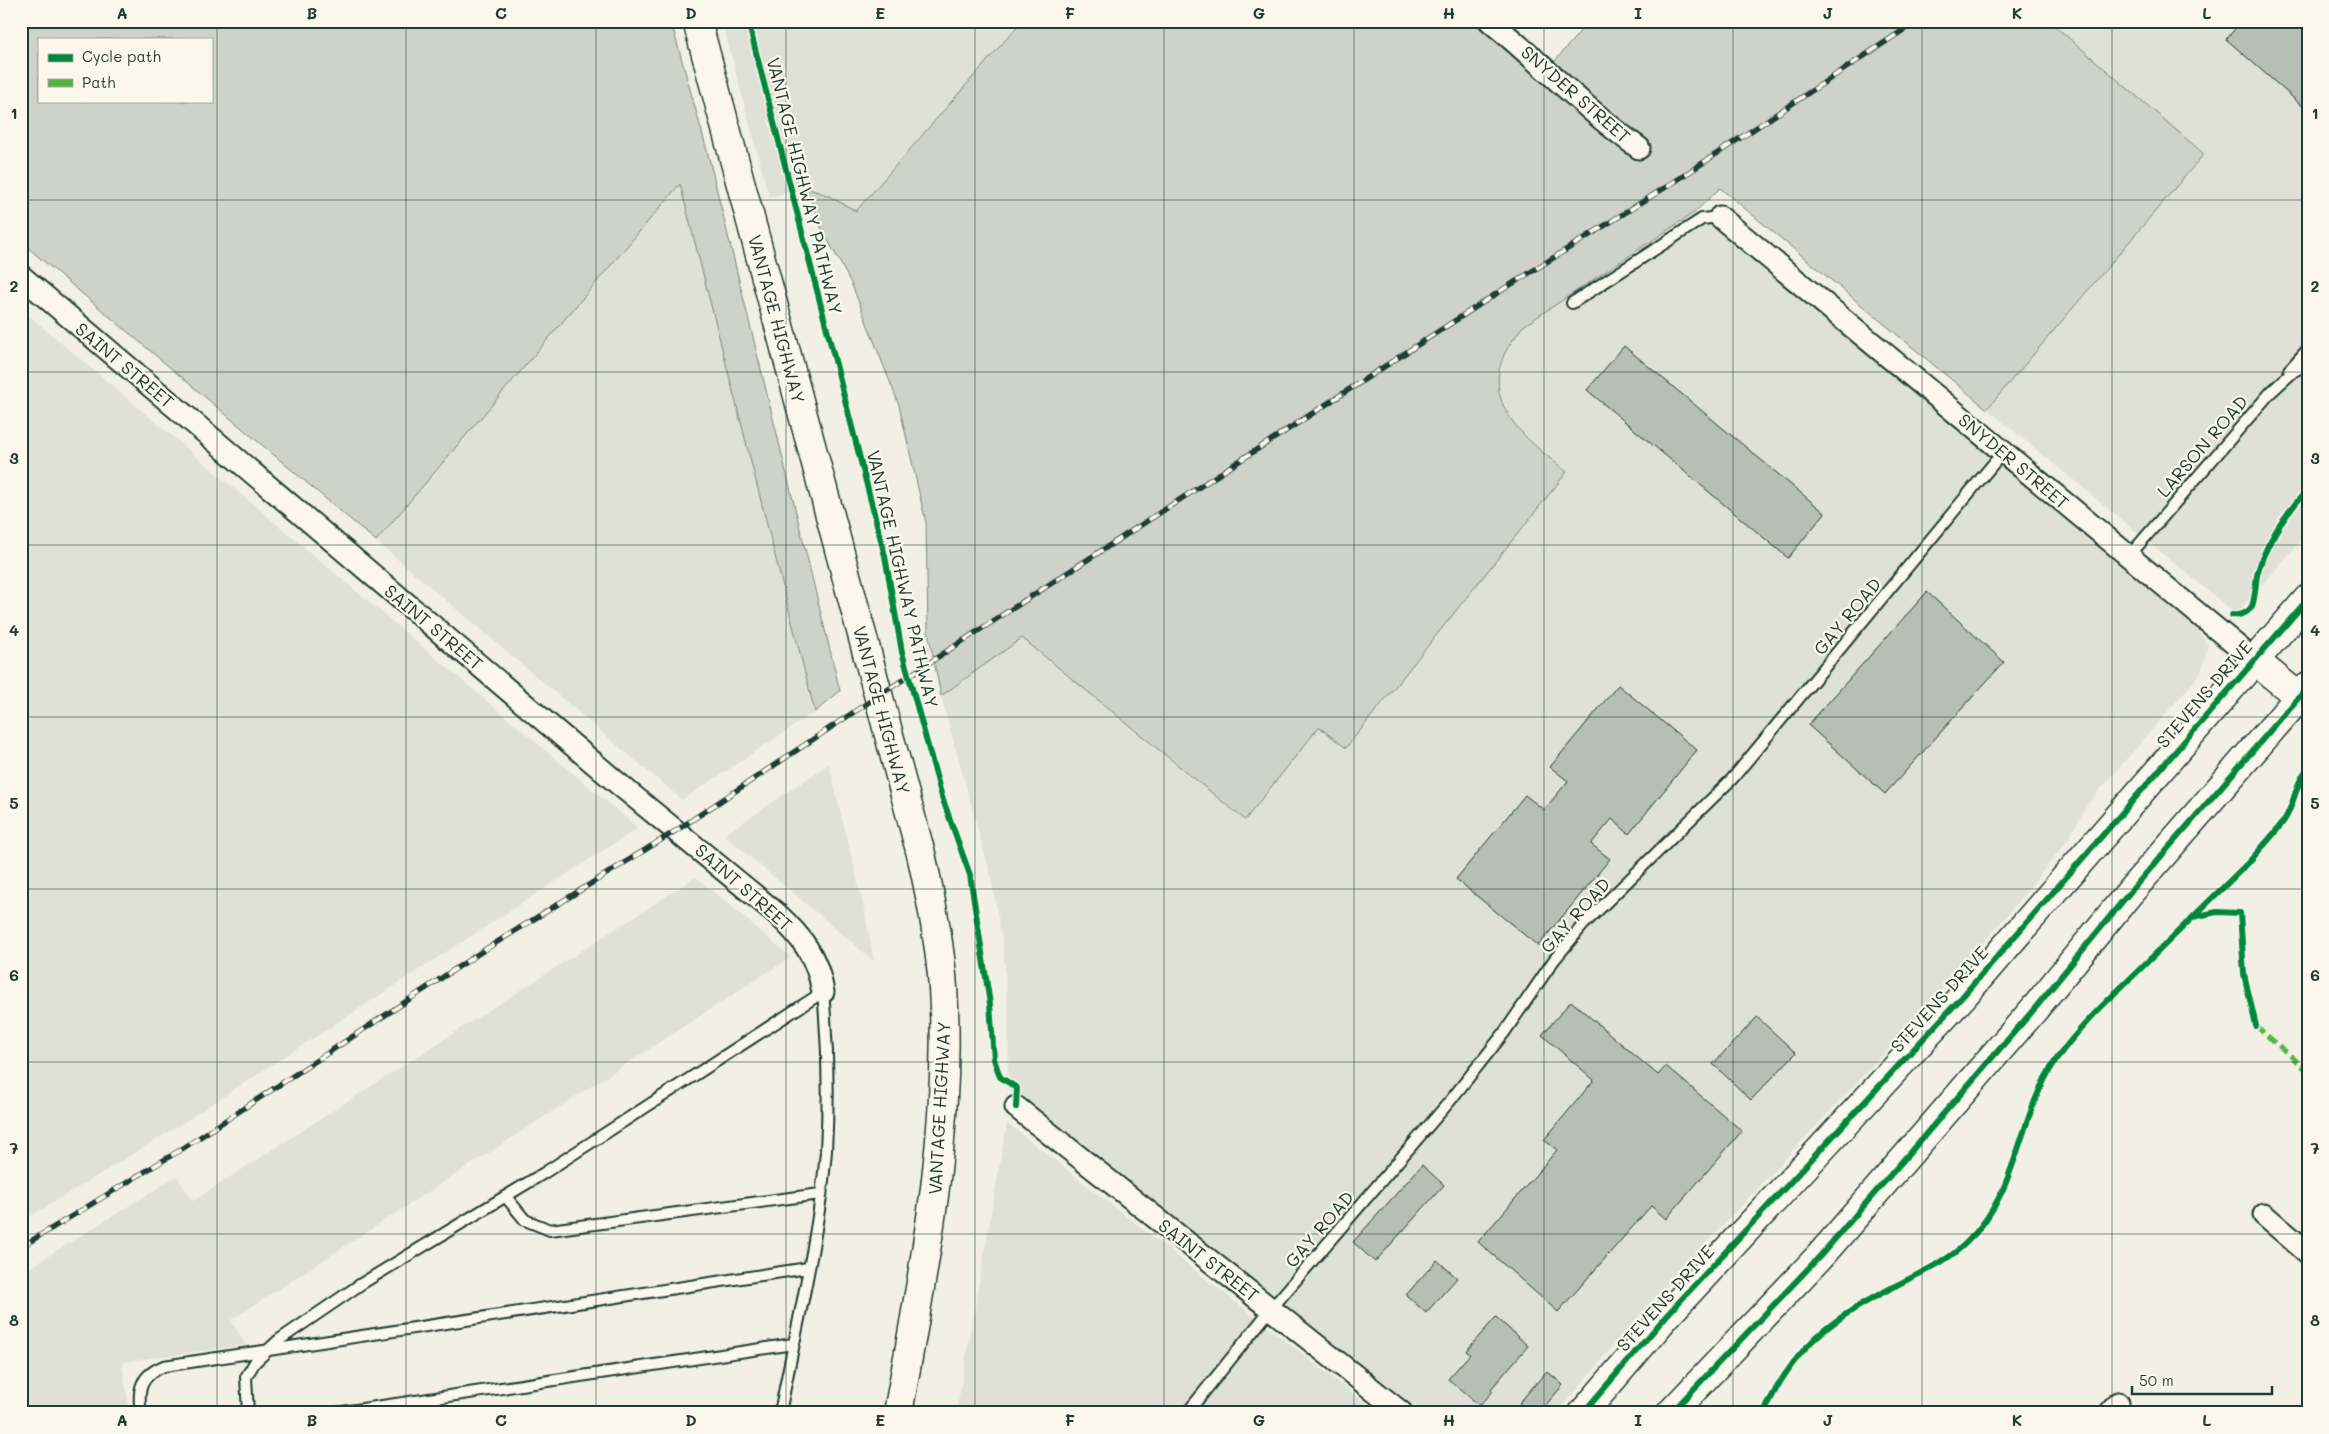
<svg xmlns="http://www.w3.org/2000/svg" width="2329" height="1434" font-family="Mali,sans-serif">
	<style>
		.built { fill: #e0e1d6 }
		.green { fill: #cfd2c8; stroke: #77887e; fill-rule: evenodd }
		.building { fill: #b7beb3; stroke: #1f3d34 }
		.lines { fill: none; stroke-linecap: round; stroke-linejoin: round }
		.lane-casing { stroke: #1f3d34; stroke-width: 14 }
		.street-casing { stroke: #1f3d34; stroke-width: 25 }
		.secondary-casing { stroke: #1f3d34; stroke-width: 31 }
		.primary-casing { stroke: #1f3d34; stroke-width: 31 }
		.lane { stroke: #fbf7ec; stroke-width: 10 }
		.street { stroke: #fbf7ec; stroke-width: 21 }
		.secondary { stroke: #fbf7ec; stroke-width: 28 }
		.primary { stroke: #fbf7ec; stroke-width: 28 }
		.rail-casing { stroke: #1f3d34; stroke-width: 5.5 }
		.rail { stroke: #fbf7ec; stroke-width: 4; stroke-dasharray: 11; stroke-linecap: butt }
		.quiet { stroke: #55b346; stroke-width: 5; stroke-dasharray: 10 5; stroke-linecap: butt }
		.cycleway-casing { stroke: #fbf7ec; stroke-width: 9 }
		.cycleway { stroke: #00873e; stroke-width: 6 }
		.grid { fill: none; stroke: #1f3d34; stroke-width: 1; stroke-opacity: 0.55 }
		.labels { text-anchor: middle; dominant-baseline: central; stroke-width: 4.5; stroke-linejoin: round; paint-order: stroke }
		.street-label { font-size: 18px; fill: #1f3d34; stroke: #fbf7ec }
		.neatline { fill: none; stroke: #1f3d34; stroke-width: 2 }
		.grid-label { font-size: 16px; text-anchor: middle; font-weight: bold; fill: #1f3d34 }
	</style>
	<rect width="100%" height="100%" fill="#f2f0e5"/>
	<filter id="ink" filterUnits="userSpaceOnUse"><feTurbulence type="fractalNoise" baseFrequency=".02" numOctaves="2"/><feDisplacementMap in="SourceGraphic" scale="10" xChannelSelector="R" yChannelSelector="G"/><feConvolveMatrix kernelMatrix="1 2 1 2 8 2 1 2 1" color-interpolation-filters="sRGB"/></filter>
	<g filter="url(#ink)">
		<!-- built -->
		<path class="built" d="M722 21H1022L855 211 827 195 806 188 769 197Z
			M2049 21H2308V533L2236 614 1987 409 2204 155Z
			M680 184 815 712 682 800 376 541Z
			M1695 212 2192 623 2208 645 2201 673 2087 805 2068 840 2009 913 1934 1000 1651 1302 1557 1413H1428L1395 1395 1008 1089 1009 1022 1003 945 991 877 941 696 1022 638 1245 820 1319 726 1345 748 1566 471 1522 436 1507 413 1497 384 1505 353 1522 327Z
			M21 309 638 828 164 1135 21 1222Z
			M829 764 865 912 874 961 724 835Z
			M696 877 791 957 231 1320 246 1345 122 1362 130 1413H21V1273L177 1176 193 1201Z
			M1007 1123 1374 1410 1377 1413H956Z"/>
		<!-- green -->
		<path class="green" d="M21 21H671L708 154 840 691 815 712 680 184 376 541 21 242ZM39 39H211V101H39Z
			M1022 21H1472L1515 58 1542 76 1589 21H2049L2204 154 1987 409 1720 188 1695 212 1522 327C1517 335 1509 344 1505 353 1480 407 1530 442 1567 472L1346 748 1319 727 1245 820 1022 638 941 696 928 631 926 523 899 405 852 285 822 229 806 188 827 195 856 211Z"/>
		<!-- building -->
		<path class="building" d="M2242 21H2308V111L2226 39Z
			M1624 346 1825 513 1788 558 1587 390Z
			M1927 592 2004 662 1885 794 1808 725Z
			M1618 685 1697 750 1629 834 1612 819 1591 844 1610 859 1538 946 1456 879 1525 795 1544 810 1568 781 1550 767Z
			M1571 1001 1658 1075 1666 1066 1742 1131 1666 1219 1651 1206 1558 1312 1478 1242 1557 1150 1544 1140 1594 1080 1542 1035Z
			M1757 1017 1796 1053 1751 1100 1713 1064Z
			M1422 1165 1444 1185 1375 1262 1353 1242Z
			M1437 1260 1457 1278 1426 1313 1406 1295Z
			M1496 1317 1528 1346 1491 1389 1493 1391 1480 1406 1448 1379 1470 1354 1466 1351Z
			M1547 1371 1563 1385 1539 1413H1531L1519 1403Z"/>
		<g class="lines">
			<defs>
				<path id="lane" d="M1572 303 1702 219 1720 217
					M2289 370 2308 349
					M2129 556 2271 392 2294 371 2308 364
					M506 1197 525 1220 550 1230 820 1194
					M141 1413C137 1389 141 1375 164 1366L808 1268
					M248 1413 246 1377 255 1362 279 1340 361 1284 544 1173 823 992C828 1045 829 1098 826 1151 819 1236 796 1329 780 1413
					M336 1413 793 1344
					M1187 1413 1271 1309 1450 1101 1504 1033 1554 960 1583 925 1732 779 2003 452"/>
				<path id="street" d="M1490 21C1541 63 1586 110 1639 148
					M1720 217 2254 660
					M21 276 615 781 776 913C802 937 817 956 823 992
					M1016 1107 1402 1413
					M2264 1215 2308 1253
					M2110 1413 2118 1403"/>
				<path id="secondary" d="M2254 660 2308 704"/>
				<path id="primary" d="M697 21 921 854C931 898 940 943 943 988 952 1131 923 1273 898 1413
					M1583 1413 1667 1315 1962 997 2308 599
					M1671 1413 1821 1255 2036 1007 2130 892 2308 687"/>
			</defs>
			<!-- lane casing -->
			<use href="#lane" class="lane-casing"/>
			<!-- street casing -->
			<use href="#street" class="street-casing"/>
			<!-- secondary casing -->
			<use href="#secondary" class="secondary-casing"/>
			<!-- primary casing -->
			<use href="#primary" class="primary-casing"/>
			<!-- lane -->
			<use href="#lane" class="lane"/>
			<!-- street -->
			<use href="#street" class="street"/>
			<!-- secondary -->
			<use href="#secondary" class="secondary"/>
			<!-- primary -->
			<use href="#primary" class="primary"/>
			<defs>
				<path id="rail" d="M21 1247 182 1149 478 954 677 830 878 696 1499 292 1674 182 1917 21"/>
			</defs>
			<!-- rail casing -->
			<use href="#rail" class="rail-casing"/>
			<!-- rail -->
			<use href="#rail" class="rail"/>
			<!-- quiet -->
			<path class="quiet" d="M2256 1026 2308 1071"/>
			<defs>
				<path id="cycleway" d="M748 21 885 556 902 652 942 797 970 875 990 1004 994 1059 1000 1077 1017 1088 1016 1107
					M2232 615C2240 616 2248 613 2252 606 2256 596 2255 582 2258 571 2267 541 2287 512 2308 489
					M2193 917 2217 912 2240 913 2244 974 2256 1026
					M1583 1413 1667 1315 1962 997 2308 599
					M1671 1413 1821 1255 2036 1007 2130 892 2308 687
					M1764 1413C1795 1344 1832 1319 1897 1285 1922 1272 1947 1262 1967 1242 2020 1191 2017 1117 2056 1060 2078 1028 2108 1000 2136 973 2174 936 2211 899 2249 862 2261 848 2275 834 2285 819 2295 802 2295 784 2308 768"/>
			</defs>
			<!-- cycleway casing -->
			<use href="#cycleway" class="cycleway-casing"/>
			<!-- cycleway -->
			<use href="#cycleway" class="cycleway"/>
		</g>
	</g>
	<!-- grid -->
	<path class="grid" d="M217 21V1413M406 21V1413M596 21V1413M786 21V1413M975 21V1413M1164 21V1413M1354 21V1413M1544 21V1413M1733 21V1413M1922 21V1413M2112 21V1413M21 200H2308M21 372H2308M21 545H2308M21 717H2308M21 889H2308M21 1062H2308M21 1234H2308"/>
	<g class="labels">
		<!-- street labels -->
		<g class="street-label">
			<text transform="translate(1576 94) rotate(41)">SNYDER STREET</text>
			<text transform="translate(805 186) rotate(76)">VANTAGE HIGHWAY PATHWAY</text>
			<text transform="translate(777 319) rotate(75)">VANTAGE HIGHWAY</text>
			<text transform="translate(125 365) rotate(40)">SAINT STREET</text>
			<text transform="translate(2202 446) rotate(-49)">LARSON ROAD</text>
			<text transform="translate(2014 461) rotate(40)">SNYDER STREET</text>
			<text transform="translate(903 579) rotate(77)">VANTAGE HIGHWAY PATHWAY</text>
			<text transform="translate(1847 616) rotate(-50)">GAY ROAD</text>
			<text transform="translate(434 627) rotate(40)">SAINT STREET</text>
			<text transform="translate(2204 694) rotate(-49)">STEVENS DRIVE</text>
			<text transform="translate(882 710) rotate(75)">VANTAGE HIGHWAY</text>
			<text transform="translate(744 887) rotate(41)">SAINT STREET</text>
			<text transform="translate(1575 915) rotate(-48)">GAY ROAD</text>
			<text transform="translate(1939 999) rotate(-48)">STEVENS DRIVE</text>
			<text transform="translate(939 1108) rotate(-87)">VANTAGE HIGHWAY</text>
			<text transform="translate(1319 1229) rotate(-49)">GAY ROAD</text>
			<text transform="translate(1209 1260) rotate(38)">SAINT STREET</text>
			<text transform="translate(1665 1298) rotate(-48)">STEVENS DRIVE</text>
		</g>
	</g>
	<!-- margin -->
	<rect width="2329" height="1434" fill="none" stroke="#fbf7ec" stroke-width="55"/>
	<!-- legend -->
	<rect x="38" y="38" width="175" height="65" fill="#fbf7ec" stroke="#a3ada2"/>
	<rect x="48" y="54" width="25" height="8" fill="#00873e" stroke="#a3ada2"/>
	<text x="82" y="62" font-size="15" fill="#1f3d34">Cycle path</text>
	<rect x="48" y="79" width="25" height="8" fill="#55b346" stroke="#a3ada2"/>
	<text x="82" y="88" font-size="15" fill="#1f3d34">Path</text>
	<!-- scale -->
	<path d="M2132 1386v8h140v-8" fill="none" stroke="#1f3d34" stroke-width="2.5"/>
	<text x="2139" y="1386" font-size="15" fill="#1f3d34" stroke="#fbf7ec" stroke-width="4" paint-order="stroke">50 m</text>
	<rect x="28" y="28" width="2274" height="1378" class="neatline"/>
	<g class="grid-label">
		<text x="122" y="19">A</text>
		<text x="312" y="19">B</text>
		<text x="501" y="19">C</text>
		<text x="691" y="19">D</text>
		<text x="880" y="19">E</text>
		<text x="1070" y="19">F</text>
		<text x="1259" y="19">G</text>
		<text x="1449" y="19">H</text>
		<text x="1638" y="19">I</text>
		<text x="1828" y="19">J</text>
		<text x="2017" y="19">K</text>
		<text x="2207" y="19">L</text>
		<text x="14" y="119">1</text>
		<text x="2315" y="119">1</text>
		<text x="14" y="292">2</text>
		<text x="2315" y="292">2</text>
		<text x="14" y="464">3</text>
		<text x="2315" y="464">3</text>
		<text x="14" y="636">4</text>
		<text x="2315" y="636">4</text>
		<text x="14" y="809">5</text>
		<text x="2315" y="809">5</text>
		<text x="14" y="981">6</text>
		<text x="2315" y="981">6</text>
		<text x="14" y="1154">7</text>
		<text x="2315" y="1154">7</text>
		<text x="14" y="1326">8</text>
		<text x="2315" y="1326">8</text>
		<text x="122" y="1426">A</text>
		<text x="312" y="1426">B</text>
		<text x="501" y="1426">C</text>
		<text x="691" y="1426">D</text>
		<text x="880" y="1426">E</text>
		<text x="1070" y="1426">F</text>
		<text x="1259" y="1426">G</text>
		<text x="1449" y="1426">H</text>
		<text x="1638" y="1426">I</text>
		<text x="1828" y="1426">J</text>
		<text x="2017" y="1426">K</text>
		<text x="2207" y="1426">L</text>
	</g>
</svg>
